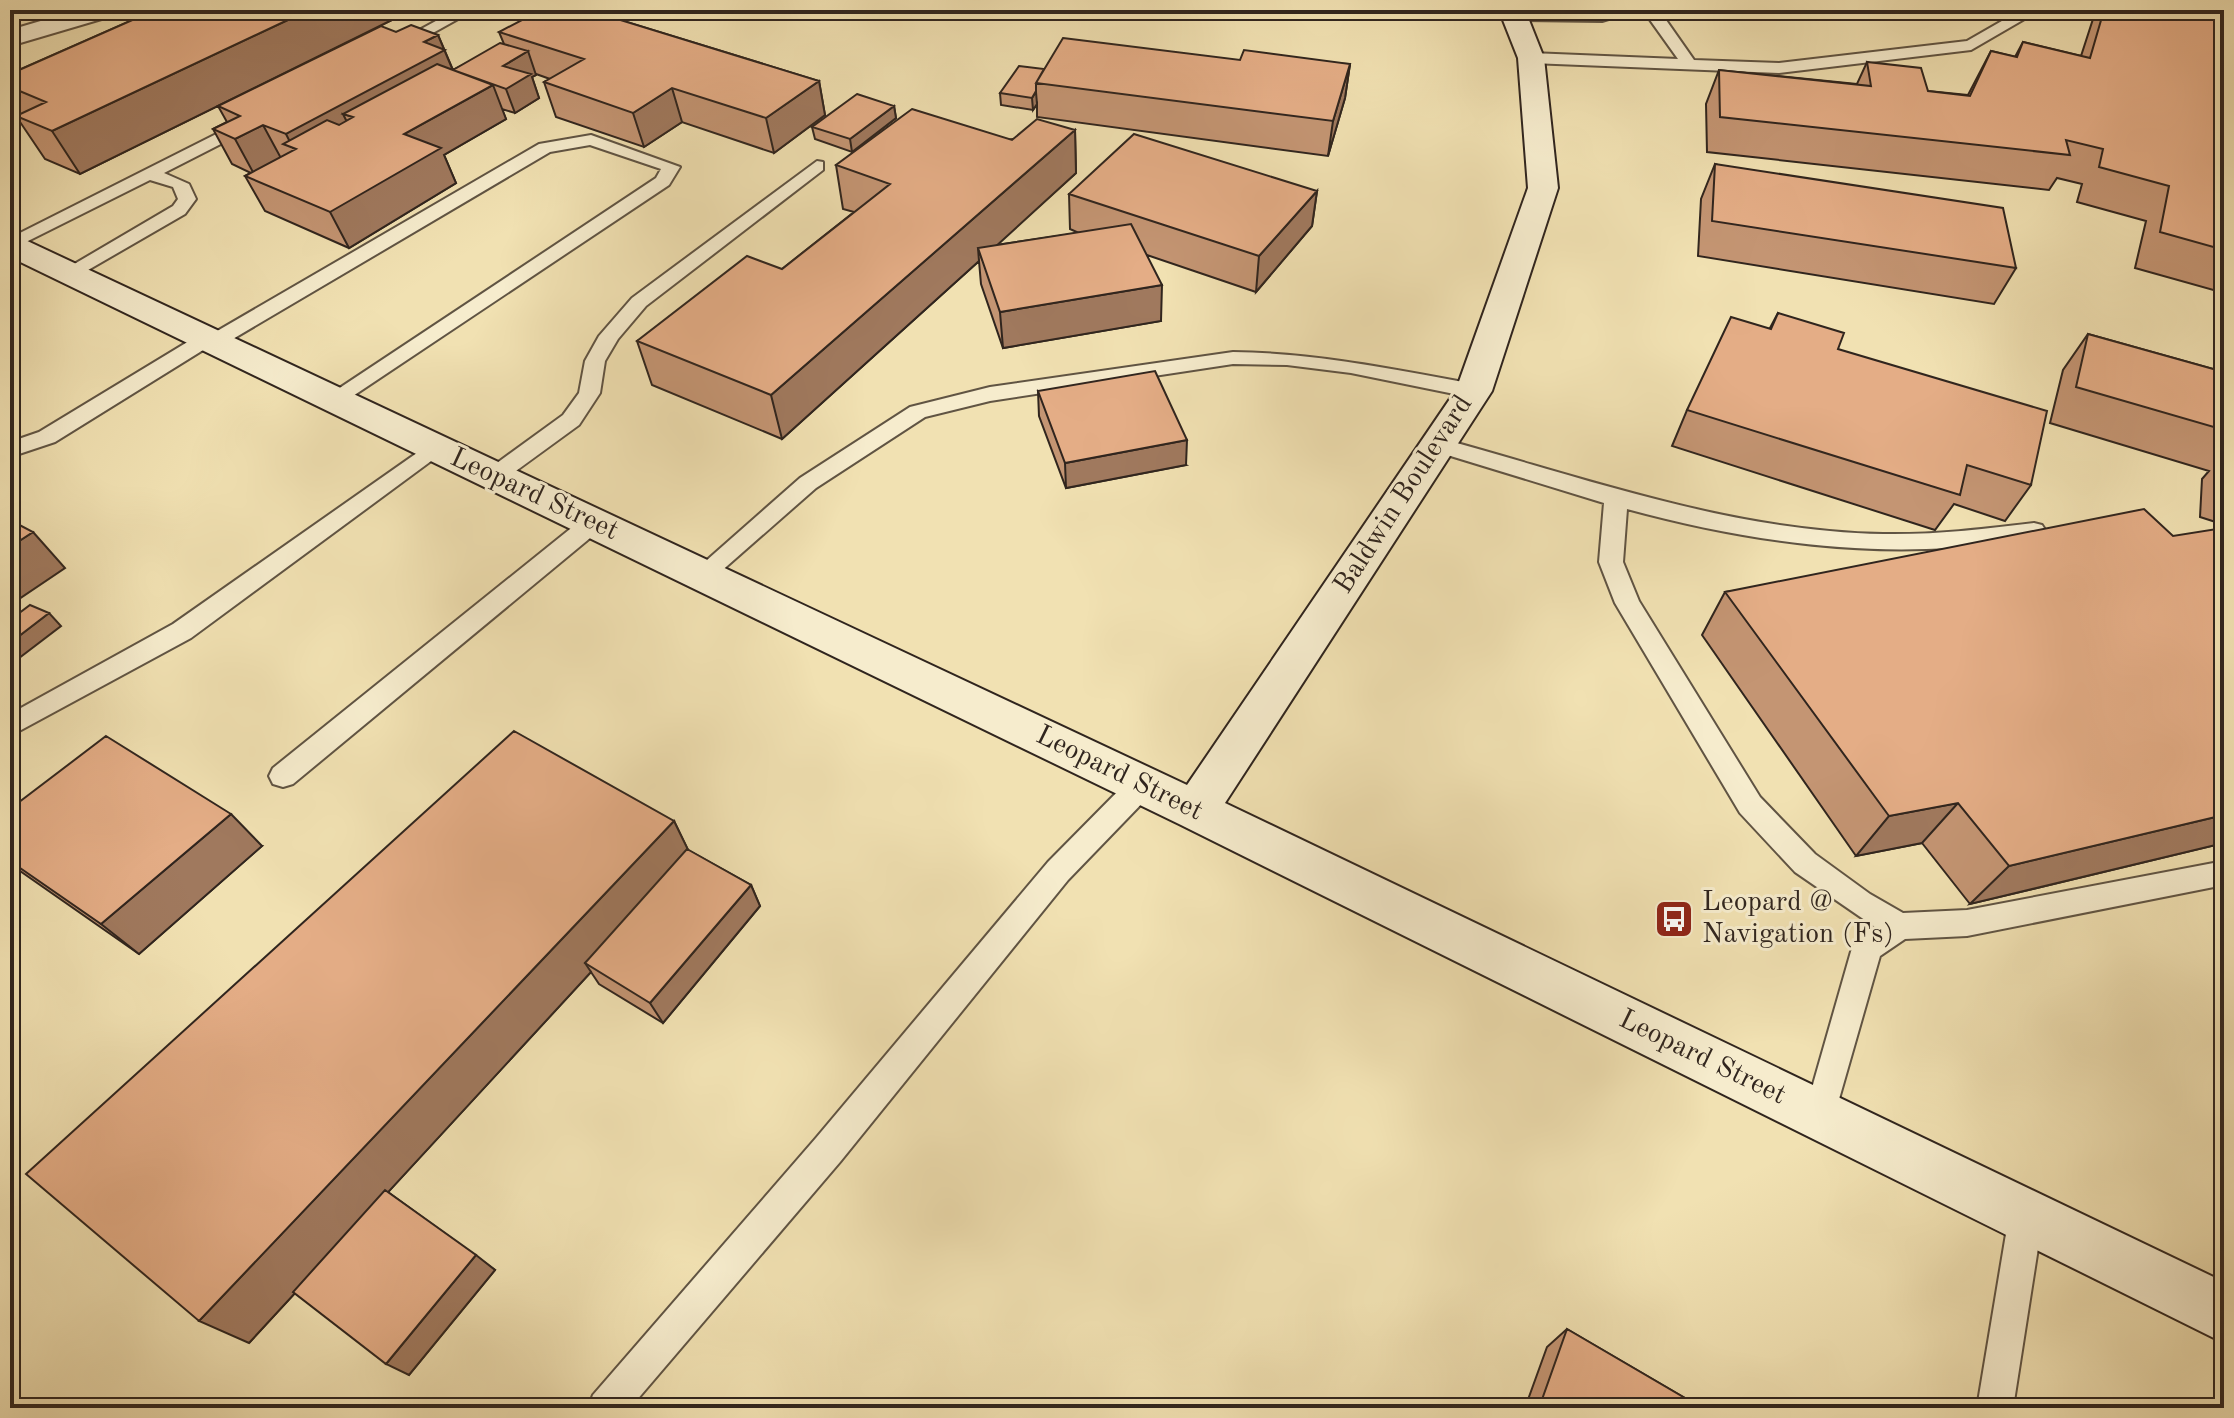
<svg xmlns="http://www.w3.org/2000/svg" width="2234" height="1418" font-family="'Old Standard TT',serif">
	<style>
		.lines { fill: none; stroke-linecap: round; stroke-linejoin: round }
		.service-casing { stroke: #605443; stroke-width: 4 }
		.minor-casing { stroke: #605443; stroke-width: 4 }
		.secondary-casing { stroke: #30251e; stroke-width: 4 }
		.service { fill: #f6eccd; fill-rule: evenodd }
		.minor { fill: #f6eccd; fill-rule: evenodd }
		.secondary { fill: #f6eccd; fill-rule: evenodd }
		.wall { fill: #c49573; stroke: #30251e; stroke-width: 2 }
		.shaded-wall { fill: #a0795e; stroke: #30251e; stroke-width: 2 }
		.building { fill: #e4ad86; stroke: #30251e; stroke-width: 2 }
		.labels { text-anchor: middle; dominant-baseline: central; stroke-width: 6; stroke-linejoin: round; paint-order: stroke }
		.street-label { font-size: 28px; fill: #30251e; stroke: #f6eccd }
		.poi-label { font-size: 28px; fill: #30251e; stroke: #f6eccd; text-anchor: start }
	</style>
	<rect width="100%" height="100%" fill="#f1e1b2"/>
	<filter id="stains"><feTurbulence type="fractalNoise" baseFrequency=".0025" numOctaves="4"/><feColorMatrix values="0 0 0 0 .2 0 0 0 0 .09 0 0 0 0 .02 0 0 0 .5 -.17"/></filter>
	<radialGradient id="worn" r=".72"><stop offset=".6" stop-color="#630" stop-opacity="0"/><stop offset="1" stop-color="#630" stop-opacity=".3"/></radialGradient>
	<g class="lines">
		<defs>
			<path id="service" d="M1638 10 1602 21 1514 20 1506 15 1514 10Z
				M1643 10H1659L1694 60 1779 63 1967 41 2021 10H2040L1971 50 1779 73 1531 63 1523 58 1531 53 1678 59Z
				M445 16 458 19 404 49 390 46Z
				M250 117 258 122 256 126 164 173 189 184 196 199 185 214 76 277 69 279 59 273 173 206 178 199 173 187 150 180 10 250V238Z
				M591 135 680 167 669 185 341 404 334 406 323 399 656 178 661 169 590 145 550 152 221 346 208 347 55 442 10 457V442L39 432 199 335 212 334 539 144Z
				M817 161 823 162V170L646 306 618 339 605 361 600 393 579 425 502 481H486L483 476 486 471 563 415 579 393 585 361 599 336 632 298Z
				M1233 352C1315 353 1393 369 1474 384L1485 391 1474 398 1351 373 1287 365 1233 364 990 401 925 417 816 488 710 581H694L690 575 800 478 910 407 990 387Z
				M1439 438C1586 478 1729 531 1883 534 1934 535 1984 529 2034 523L2042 525 2046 531C2038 543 2014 542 2001 543 1874 560 1749 542 1627 509L1623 562 1639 601 1760 797 1815 854 1870 894 1903 913 1967 910 2224 861V885L1967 936 1905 939 1880 956 1831 1127 1820 1132 1809 1127 1804 1116 1852 948 1856 939 1875 927 1795 872 1740 813 1615 603 1599 562 1604 503 1431 450 1428 445Z
				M434 441 445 448 442 453 191 638 10 736V714L173 624Z
				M593 515 605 523 601 529 293 784 283 787 273 784 269 776 273 768 585 517Z
				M1142 774 1152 777 1156 785 1152 793 1068 880 840 1162 630 1408H588L593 1395 816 1138 1048 862 1132 777Z
				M2026 1199 2038 1204 2043 1216 2013 1408H1977L2009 1216 2014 1204Z"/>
			<path id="minor" d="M78 10H119L115 15 10 46V30Z"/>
			<path id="secondary" d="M1499 10H1525L1544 58 1558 188 1492 391 1225 803 2224 1282V1343L1179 824 10 257V235L21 238 1187 785 1456 390 1528 188 1518 58Z"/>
		</defs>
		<!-- service casing -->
		<use href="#service" class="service-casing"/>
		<!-- minor casing -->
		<use href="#minor" class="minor-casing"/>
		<!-- secondary casing -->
		<use href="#secondary" class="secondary-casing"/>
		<!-- service -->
		<use href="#service" class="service"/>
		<!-- minor -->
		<use href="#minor" class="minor"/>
		<!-- secondary -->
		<use href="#secondary" class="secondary"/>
	</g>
	<!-- wall -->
	<path class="wall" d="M155 10H400L402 15 80 174 45 159 16 116 18 115 10 103V74Z
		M618 10 607 16 819 81 825 115 774 153 682 122 644 147 556 117 544 82 550 79 536 74V75L532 77 539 98 515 113 502 109 506 119 444 155 456 183 349 248 265 211 245 176 251 173 232 164 213 129 227 122 218 106 396 32 438 35 453 70 504 44 499 32Z
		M2097 10H2224V293L2135 268 2146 221 2077 202 2082 184 2057 178 2049 190 1707 152 1706 104 1719 70 1857 84 1867 62 1928 91 1968 95 1991 51 2015 57 2023 42 2081 56 2094 16Z
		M1240 60 1350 64 1345 98 1328 156 1037 117V104L1033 110 1001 105 1000 93 1044 69Z
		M894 106 896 118 852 152 815 139 812 127Z
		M1075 130 1076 173 996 245 1079 233 1070 229 1069 194 1317 191 1312 226 1256 292 1147 255 1161 321 1003 348 981 284 979 261 782 439 652 385 637 341 782 269 854 212 843 209 836 165Z
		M1715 164 2016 268 1994 304 1698 256 1701 199Z
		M1778 313 1838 349 2031 485 2005 521 1954 504 1935 530 1672 446 1687 410 1770 328Z
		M2088 334 2224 372V522L2222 524 2200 517 2202 479 2209 471 2050 423 2063 370Z
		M1038 391 1186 465 1066 488 1039 416Z
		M2173 536 2224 843 1970 904 1922 843 1856 856 1702 635 1725 592Z
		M10 809 262 846 139 954 10 864Z
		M674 821 688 850 751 885 760 906 663 1023 599 984 591 972 388 1192 495 1270 409 1375 295 1293 249 1343Z
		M1567 1329 1702 1408H1525L1547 1347Z"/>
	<!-- shaded-wall -->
	<path class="shaded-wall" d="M309 10H400L402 15 80 174 52 131Z
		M586 10H618L591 25Z
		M438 35 454 73 353 117 343 114 356 140 296 149 293 148 286 134 424 42Z
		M528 51 536 75 532 77 539 98 515 113 506 89 503 66Z
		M1350 64 1345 98 1328 156 1333 121Z
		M819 81 825 115 774 153 766 118Z
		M493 85 506 119 444 155 456 183 349 248 330 212 404 134Z
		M672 88 682 122 644 147 633 113Z
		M1036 92 1037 104 1033 110 1032 98Z
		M894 106 896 118 852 152 850 139Z
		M263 125 282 160 254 174 235 139Z
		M1075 130 1076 173 982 259 978 248 979 261 782 439 771 395Z
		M1317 191 1312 226 1256 292 1259 256Z
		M1162 285 1161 321 1003 348 1000 312Z
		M1187 440 1186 465 1066 488 1065 463Z
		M33 532 65 568 10 605V547Z
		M49 613 61 626 10 665V643Z
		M1958 803 1922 843 1856 856 1889 816Z
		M231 814 262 846 139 954 101 924Z
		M2224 815V843L1970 904 2009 866Z
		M674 821 693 860 585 963 591 972 249 1343 199 1321Z
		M751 885 760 906 663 1023 650 1003Z
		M476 1255 495 1270 409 1375 386 1364Z"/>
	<!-- building -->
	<path class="building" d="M155 10H309L52 131 16 116 46 102 10 87V74Z
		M541 10H588L819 81 766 118 672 88 633 113 544 82 584 59 499 32Z
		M2104 10H2224V250L2160 232 2169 186 2099 167 2103 149 2066 140 2070 155 1720 117 1719 70 1871 86 1867 62 1921 68 1928 91 1970 96 1991 51 2017 57 2023 42 2090 58Z
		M411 25 438 35 424 42 445 50 286 134 263 125 235 139 213 129 240 116 218 106 381 26 396 32Z
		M1063 38 1240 60 1244 50 1350 64 1333 121 1036 83Z
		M500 43 528 51 503 66 531 74 506 89 453 70Z
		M437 64 493 85 404 134 441 148 330 212 245 176 296 149 283 144 327 120 339 125 353 117 343 114Z
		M1019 66 1044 69 1036 83V91L1032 98 1000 93Z
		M857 94 894 106 850 139 812 127Z
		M912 109 1012 140 1037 119 1075 130 771 395 637 341 747 256 782 269 890 184 836 165Z
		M1134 134 1317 191 1259 256 1069 194Z
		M1715 164 2003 208 2016 268 1712 221Z
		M1131 224 1162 285 1000 312 978 248Z
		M1778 313 1844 333 1838 349 2047 411 2031 485 1967 465 1960 495 1687 410 1731 317 1771 329Z
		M2088 334 2224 372V430L2076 387Z
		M1155 371 1187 440 1065 463 1038 391Z
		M2224 456V493L2222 492Z
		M2144 509 2173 536 2223 528 2224 529V815L2009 866 1958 803 1889 816 1725 592Z
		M10 520 33 532 10 547Z
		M30 605 49 613 10 643V620Z
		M514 731 674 821 199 1321 26 1174Z
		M106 736 231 814 101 924 10 861V809Z
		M687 849 751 885 650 1003 585 963Z
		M385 1190 476 1255 386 1364 293 1292Z
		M1567 1329 1702 1408H1539Z"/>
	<!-- icons -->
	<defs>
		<symbol id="bus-square" viewBox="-11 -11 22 22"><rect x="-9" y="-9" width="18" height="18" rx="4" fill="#8f2418" stroke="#f6eccd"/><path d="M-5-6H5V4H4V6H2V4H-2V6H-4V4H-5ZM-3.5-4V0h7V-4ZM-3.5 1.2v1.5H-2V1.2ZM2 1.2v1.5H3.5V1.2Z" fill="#fff"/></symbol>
	</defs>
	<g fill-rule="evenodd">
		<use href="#bus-square" x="1652" y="897" width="44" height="44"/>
	</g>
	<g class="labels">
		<!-- street labels -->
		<g class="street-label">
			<text transform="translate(534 495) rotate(25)">Leopard Street</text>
			<text transform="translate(1404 495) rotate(-57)">Baldwin Boulevard</text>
			<text transform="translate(1119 774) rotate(26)">Leopard Street</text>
			<text transform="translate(1702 1058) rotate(26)">Leopard Street</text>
		</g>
		<!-- poi labels -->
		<g class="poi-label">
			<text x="1702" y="903">Leopard @<tspan x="1702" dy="32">Navigation (Fs)</tspan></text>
		</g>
	</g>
	<!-- margin -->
	<rect width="2234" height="1418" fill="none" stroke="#f1e1b2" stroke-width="40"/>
	<rect x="12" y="12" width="2210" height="1394" fill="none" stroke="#30251e" stroke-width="4"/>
	<rect x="20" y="20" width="2194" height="1378" fill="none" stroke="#30251e" stroke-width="2"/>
	<rect width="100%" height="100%" filter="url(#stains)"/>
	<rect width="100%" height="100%" fill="url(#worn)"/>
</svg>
